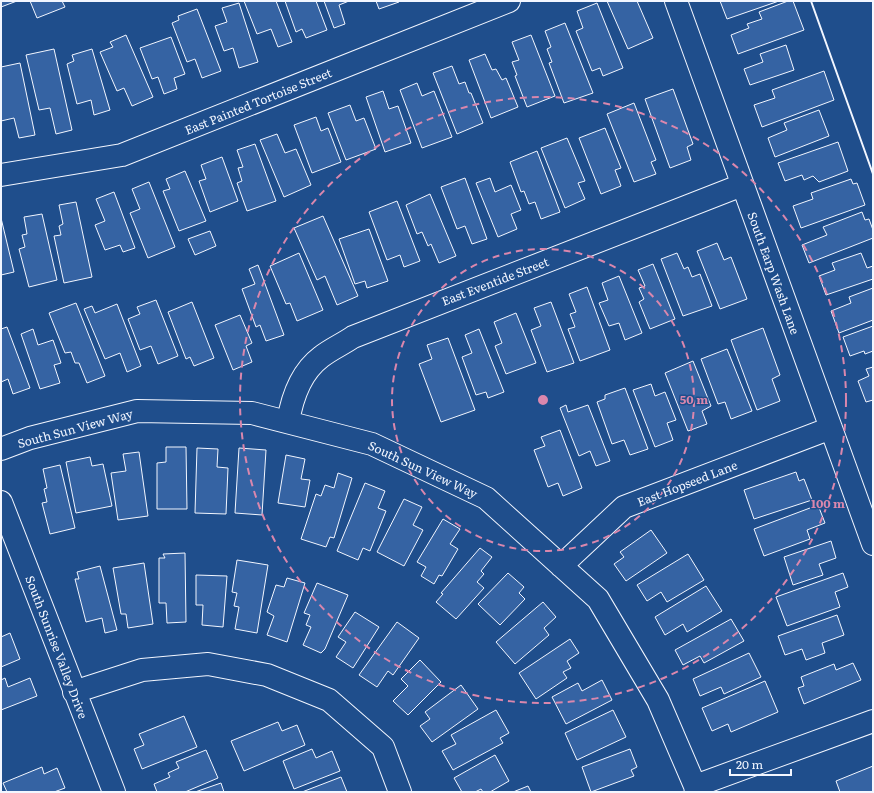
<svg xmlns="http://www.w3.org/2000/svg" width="874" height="793" font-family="Literata,serif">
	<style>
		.building { fill: #3563a3; stroke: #f2f6ff }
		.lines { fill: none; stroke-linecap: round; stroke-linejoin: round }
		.minor-casing { stroke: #f2f6ff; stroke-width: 24 }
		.minor { stroke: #1f4e8c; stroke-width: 22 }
		.wall { stroke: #f2f6ff; stroke-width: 2 }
		.ring { fill: none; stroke: #da87ad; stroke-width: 2; stroke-dasharray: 7 5 }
		.labels { text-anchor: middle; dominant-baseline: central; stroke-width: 3; stroke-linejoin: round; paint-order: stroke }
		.street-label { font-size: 12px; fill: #f2f6ff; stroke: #1f4e8c }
		.centre { fill: #da87ad; stroke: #1f4e8c; stroke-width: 2 }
		.ring-label { font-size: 12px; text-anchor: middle; font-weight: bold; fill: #da87ad; stroke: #1f4e8c; stroke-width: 3; stroke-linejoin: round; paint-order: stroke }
	</style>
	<rect width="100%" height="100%" fill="#1f4e8c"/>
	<!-- building -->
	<path class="building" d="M1 1H17L1 7Z
		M30 1H62L65 7 37 18Z
		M244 1H276L292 42 278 47 271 29 257 34Z
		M285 1H316L327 30 306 38 302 29 296 32Z
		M324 1H349L339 5 345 24 334 28Z
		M376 1H398L399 2 379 9Z
		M607 1H637L653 38 628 49Z
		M720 1H779L727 19Z
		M788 1H793L804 30 738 54 731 35 749 28 747 24 762 19 759 12Z
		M239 3 258 62 239 68 233 48 224 51 215 26 227 22 222 8Z
		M597 3 623 68 603 76 600 68 592 71 576 31 583 28 577 11Z
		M197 9 221 71 202 78 195 59 187 62 172 23 179 20 178 16Z
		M565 23 593 93 564 103 549 63 552 62 547 49 551 47 545 31Z
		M126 35 153 97 132 106 124 88 117 91 100 52 113 47 110 42Z
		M531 35 555 96 527 107 515 76 517 75 512 62 519 60 512 42Z
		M171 37 185 74 174 78 177 89 164 94 158 77 152 79 140 48Z
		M786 45 794 70 750 85 744 69 763 62 760 54Z
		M54 49 72 130 56 134 50 108 39 110 26 55Z
		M92 49 110 110 94 115 91 100 77 104 67 64 74 61 72 55Z
		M485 54 492 70 496 69 502 80 506 78 518 107 491 118 469 60Z
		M20 63 35 135 19 138 14 118 1 121V67Z
		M452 66 459 84 465 82 469 93H471L483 123 457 134 433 73Z
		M824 71 834 100 762 127 754 105 775 98 772 90Z
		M417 83 422 96 434 91 452 137 422 148 400 90Z
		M673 89 693 144 687 147 691 160 670 168 645 99Z
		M383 91 389 109 398 106 411 143 385 152 366 97Z
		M634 103 656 160 651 162 656 174 634 182 607 114Z
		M350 105 356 121 364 118 376 149 346 160 328 113Z
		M819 110 829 136 775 157 768 138 787 130 784 123Z
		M316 117 321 131 328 128 341 162 312 173 294 125Z
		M605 128 621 168 615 170 621 186 601 194 579 138Z
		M277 134 285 153 296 149 311 185 284 197 260 140Z
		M567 138 585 181 578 183 585 199 565 208 541 148Z
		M838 142 848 171 819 182 813 176 804 180 802 175 785 181 778 163Z
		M255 144 276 201 247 211 237 183 242 181 238 168 243 167 237 150Z
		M537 151 560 212 541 219 535 202 529 204 524 191 521 192 510 162Z
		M222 157 238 201 210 212 199 181 206 179 201 165Z
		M185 171 206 221 179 231 163 191 170 189 166 179Z
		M465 178 487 239 472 244 465 226 457 229 441 187Z
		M490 178 495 192 511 185 521 210 511 214 517 229 498 237 476 183Z
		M851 179 853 184 857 183 865 205 801 228 793 206 813 199 811 193Z
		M149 182 175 247 148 258 130 213 140 209 132 189Z
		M114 192 135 248 123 252 120 245 105 250 95 225 105 221 96 199Z
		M430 194 456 256 439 263 431 244 428 246 422 232 417 234 406 205Z
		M397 201 420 261 404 267 400 255 387 260 369 212Z
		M76 202 92 277 64 283 54 236 61 235 59 226 63 224 59 205Z
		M862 212 865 220 869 219 873 230V238L809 263 802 245 827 235 823 227Z
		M42 214 57 280 29 287 19 249 25 247 22 235 27 234 24 217Z
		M323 216 358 296 337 305 325 276 317 280 294 228Z
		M1 218 14 272 1 275Z
		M369 229 388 281 367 288 365 281 355 284 339 239Z
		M210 231 216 246 195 255 188 239Z
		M717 243 724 260 731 257 747 299 720 309 697 251Z
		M299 253 323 310 297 321 290 303 286 304 270 266Z
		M677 253 684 269 688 267 692 277 700 274 712 306 683 316 661 259Z
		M861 253 867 268 873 266V279L826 295 819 276 835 270 832 263Z
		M653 264 675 319 650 329 639 302 644 299 639 288 645 286 638 270Z
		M258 265 284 335 266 341 260 325 256 327 242 289 255 284 249 269Z
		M619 276 642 333 625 340 619 323 609 326 599 303 608 300 602 283Z
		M587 287 610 350 580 361 568 329 575 327 570 314 576 312 569 294Z
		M873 288V320L839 333 831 311 851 303 849 297Z
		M156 300 178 356 158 364 151 346 140 350 128 319 140 314 137 307Z
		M192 302 214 358 194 366 190 357 186 359 168 312Z
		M551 302 574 363 547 372 531 330 541 326 534 308Z
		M76 303 105 376 87 383 79 363H75L71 352 65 353 49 313Z
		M117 304 141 366 127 372 120 353 105 359 84 309 92 306 95 313Z
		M516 313 536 363 506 374 495 346 502 343 494 322Z
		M240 315 252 343 246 346 252 362 233 370 215 325Z
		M873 326V351L865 354 864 351 850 356 843 337Z
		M7 327 30 388 13 394 8 379 1 382V329Z
		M763 328 780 375 772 379 780 401 757 410 731 340Z
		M33 329 38 345 53 340 61 363 54 365 60 383 40 389 21 334Z
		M479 329 504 392 488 398 486 392 476 395 462 357 472 353 465 335Z
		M448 338 475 410 441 422 419 364 432 359 427 345Z
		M727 349 752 411 731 419 725 402 718 404 701 359Z
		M693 361 711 406 702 411 707 424 688 431 665 373Z
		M873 367V400L866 402 858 381 869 376 866 369Z
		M651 384 655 396 665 392 676 420 667 423 673 440 655 447 633 390Z
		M625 388 648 449 630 455 624 440 612 444 597 402 605 399V395Z
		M566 405 568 412 588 405 610 461 596 466 590 451 579 456 560 408Z
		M560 430 582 488 563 496 558 483 548 487 534 450 545 446 541 437Z
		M166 447H186L187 509H157V463L166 462Z
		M197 448 218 449 217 467 228 468 226 514 195 513Z
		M239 448 266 450 262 515 235 513Z
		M139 452 148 516 118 520 111 473 126 471 123 454Z
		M286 455 305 459 301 479 310 480 305 507 278 503Z
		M90 457 92 466 103 464 112 506 76 513 66 462Z
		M60 465 75 528 50 534 42 503 47 502 44 489 47 488 43 469Z
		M796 472 799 481 804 479 812 500 754 519 744 490Z
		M338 473 352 478 334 538 330 537 326 547 301 539 316 494 321 496 325 485 334 488Z
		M365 483 385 491 378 508 386 511 370 551 363 548 358 560 337 551Z
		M404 499 422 507 413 525 423 530 404 566 377 552Z
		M818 505 825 523 807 530 810 539 764 556 754 529Z
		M443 519 460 529 450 544 458 549 442 576 439 575 434 584 421 576 426 567 417 562Z
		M651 530 667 553 626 581 614 564 624 557 620 552Z
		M831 541 836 558 819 564 823 575 793 585 784 557Z
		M480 548 492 557 481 571 484 574 477 582 484 588 456 619 436 602 443 594 441 593Z
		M185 553 186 622 167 623 166 603H159V558H165L163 554Z
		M688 554 704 580 667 602 661 592 647 601 637 585Z
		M237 560 268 565 257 633 235 629 239 607 234 606 237 593 232 592Z
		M144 563 153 624 128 628 126 614H121L113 568Z
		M100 566 117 630 105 633 102 618 86 622 75 579H79L77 572Z
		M508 573 524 587 519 593 525 599 500 625 478 604Z
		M843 573 848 587 835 592 840 607 787 626 776 597Z
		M196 575 227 576 223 627 202 625 203 605H196Z
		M287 578 305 583 287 642 267 635 274 616 267 612 276 585 284 587Z
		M317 583 348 595 325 649 321 653 303 645 311 627 306 625 310 615 304 613Z
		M706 586 722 611 687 632 683 624 665 635 655 617Z
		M543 602 556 617 544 628 549 635 515 664 496 642Z
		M355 612 379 627 353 668 336 657 346 642 338 637Z
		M837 615 844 635 822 643 825 653 806 660 802 649 785 655 778 636Z
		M731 619 744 641 704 663 700 656 683 665 675 650Z
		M397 622 419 638 393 675 388 671 377 687 359 675Z
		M10 633 20 659 1 667V637Z
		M570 639 579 653 567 661 571 668 563 672 567 678 536 699 519 673Z
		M749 653 761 677 724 694 721 687 700 696 693 679Z
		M420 660 441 682 408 715 393 701 408 686 401 679Z
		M853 663 861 680 804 704 798 688 804 686 801 677 834 664 836 670Z
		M5 678 8 687 30 678 37 696 1 710V680Z
		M602 680 612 700 566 724 552 697 578 683 582 691Z
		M765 681 778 712 731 732 728 724 712 731 702 708Z
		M461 685 478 709 432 742 420 726 430 719 425 712Z
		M496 710 509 733 500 738 503 743 453 770 442 751 456 744 451 735Z
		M613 710 626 737 577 760 565 733Z
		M184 716 197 747 142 769 134 749 144 745 139 734Z
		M278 722 282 731 297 725 305 745 244 771 231 741Z
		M312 749 316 758 332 751 340 771 294 789 283 761Z
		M630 749 637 767 631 770 634 776 591 792 582 767Z
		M206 750 218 778 185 792H157L154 784 170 777 168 773 179 768 176 762Z
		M495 755 509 781 490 792H483L481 789 475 792H462L454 778Z
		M873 766V792H840L836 781Z
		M42 767 44 774 57 768 65 788 54 792H7L3 783Z
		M341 777 347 792H302Z
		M221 783 224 792H195Z
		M528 786 531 792H513Z"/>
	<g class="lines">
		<defs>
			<path id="minor" d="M676 1 873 544
				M1 175 122 155 509 1
				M288 422C292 398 301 372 321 357 331 349 343 344 353 337L742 185
				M1 449 30 438 137 411 252 413 372 444 486 498 598 599 658 700 695 786 696 792
				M1 502 114 792
				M561 566 624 507 831 428
				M74 692 142 670 208 664 267 675 329 700 383 747 400 792
				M695 786 873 721"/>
		</defs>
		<!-- minor casing -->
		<use href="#minor" class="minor-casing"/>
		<!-- minor -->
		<use href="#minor" class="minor"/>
		<!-- wall -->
		<path class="wall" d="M811 1 873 174"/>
	</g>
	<!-- distance rings -->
	<g class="ring">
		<circle cx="543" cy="400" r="151"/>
		<circle cx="543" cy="400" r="303"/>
	</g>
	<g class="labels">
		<!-- street labels -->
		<g class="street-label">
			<text transform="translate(258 101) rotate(-22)">East Painted Tortoise Street</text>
			<text transform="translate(774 273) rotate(70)">South Earp Wash Lane</text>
			<text transform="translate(495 281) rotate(-21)">East Eventide Street</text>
			<text transform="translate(75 428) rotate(-15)">South Sun View Way</text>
			<text transform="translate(423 469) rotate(25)">South Sun View Way</text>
			<text transform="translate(687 483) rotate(-21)">East Hopseed Lane</text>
			<text transform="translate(57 647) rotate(69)">South Sunrise Valley Drive</text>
		</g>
	</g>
	<circle cx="543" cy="400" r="6" class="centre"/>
	<g class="ring-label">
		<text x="694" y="404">50 m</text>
		<text x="828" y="508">100 m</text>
	</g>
	<!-- border -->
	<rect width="874" height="793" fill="none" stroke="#f2f6ff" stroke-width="4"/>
	<!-- scale -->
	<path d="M730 769v6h61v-6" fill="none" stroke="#f2f6ff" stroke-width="2"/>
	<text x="736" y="769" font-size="12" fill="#f2f6ff" stroke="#1f4e8c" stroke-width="3" paint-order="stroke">20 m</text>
</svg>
